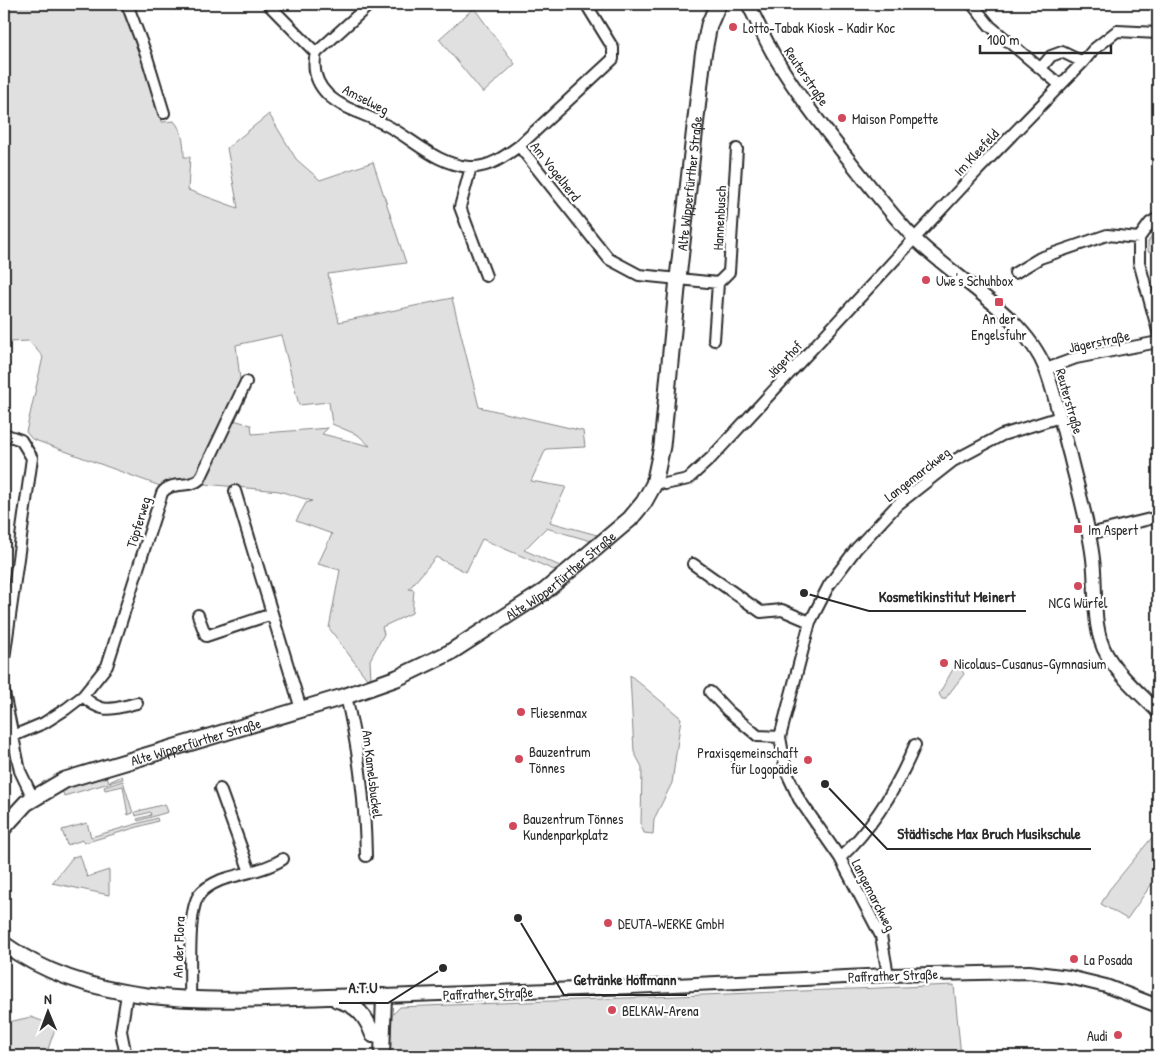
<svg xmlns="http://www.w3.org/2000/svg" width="1162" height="1060" font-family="'Patrick Hand',sans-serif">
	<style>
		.green { fill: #e0e0e0; stroke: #868686; fill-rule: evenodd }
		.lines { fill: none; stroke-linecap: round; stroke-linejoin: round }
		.minor-casing { stroke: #2b2b2b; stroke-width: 14 }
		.tertiary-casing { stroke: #2b2b2b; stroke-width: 16 }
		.secondary-casing { stroke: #2b2b2b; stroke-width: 18 }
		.primary-casing { stroke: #2b2b2b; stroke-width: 19 }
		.minor { stroke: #fff; stroke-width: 10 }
		.tertiary { stroke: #fff; stroke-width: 12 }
		.secondary { stroke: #fff; stroke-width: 14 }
		.primary { stroke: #fff; stroke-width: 15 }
		.poi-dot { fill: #d1495b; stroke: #fff; stroke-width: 2 }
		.labels { text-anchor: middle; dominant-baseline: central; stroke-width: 4.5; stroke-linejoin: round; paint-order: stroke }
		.poi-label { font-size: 14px; fill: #2b2b2b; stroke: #fff; text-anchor: start }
		.street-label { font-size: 14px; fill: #2b2b2b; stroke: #fff }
		.leader { fill: none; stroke: #2b2b2b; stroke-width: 2 }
		.callout-dot { fill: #2b2b2b; stroke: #fff; stroke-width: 2 }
		.callout-label { font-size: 15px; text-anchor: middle; font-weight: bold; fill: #2b2b2b; stroke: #fff; stroke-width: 4.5; stroke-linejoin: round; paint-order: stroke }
	</style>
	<rect width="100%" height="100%" fill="#fff"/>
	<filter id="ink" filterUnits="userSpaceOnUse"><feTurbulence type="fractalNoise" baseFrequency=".02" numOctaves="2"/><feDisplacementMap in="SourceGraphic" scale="10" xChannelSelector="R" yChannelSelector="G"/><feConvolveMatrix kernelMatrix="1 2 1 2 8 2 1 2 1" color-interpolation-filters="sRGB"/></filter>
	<g filter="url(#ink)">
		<!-- green -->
		<path class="green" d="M4 4H125L153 83 162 122 174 121C183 131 184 145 184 157H190L188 190 238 208 227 148 269 114 296 159 320 180 373 162 406 263 328 274 339 322 452 298 479 407 583 431 585 447 546 449 531 481 566 487 550 522 597 535 591 541 546 528 524 550 560 566 554 570 482 539 466 572 436 557 409 589 414 590 412 613 382 627 384 634 370 660 371 678 367 679 329 628 340 570 318 564 332 534 296 521 306 503 312 501 279 491 194 483 160 486 32 439 26 432 43 357 29 341 9 342 8 315 4 309ZM281 335 299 405 329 402 332 424 358 435 370 446 322 434 328 428 252 434 251 425 230 419 249 379H240L236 345Z
			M474 8 515 64 483 93 439 39Z
			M1156 230 1158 237 1153 239 1155 248 1158 247V250L1148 252V242Z
			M957 662 964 674 945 699H942L939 694Z
			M630 675 681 718 672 783 654 819 653 834 644 833 641 825 642 767 634 752Z
			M107 776 109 782 122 776 123 779 64 796 62 790Z
			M123 781 133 813 128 815 123 786 105 790 104 787Z
			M165 804 168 812 138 821 137 819 151 815 150 812 136 816 135 812Z
			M157 818 158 821 84 843 83 840 67 845 62 830 87 823 91 837Z
			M1158 830V875L1127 919 1101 904 1109 890Z
			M80 855 87 877 109 870V895L52 883 73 857Z
			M954 985 961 1056H390L392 1015 400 1007Z
			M31 1017 56 1026 47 1052 48 1056H4V1023Z"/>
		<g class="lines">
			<defs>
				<path id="minor" d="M127 4 146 54 164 113
					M268 4 316 53
					M370 4 316 53C312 69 316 83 328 95 343 109 365 114 382 123 412 137 435 165 470 167 489 168 504 157 519 146
					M586 4 613 48V59L519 146 609 259 639 275 718 283
					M972 4 990 26 1060 85
					M1041 68 1051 56 1062 52 1083 62 1093 50 1117 31 1158 33
					M471 167 460 207 486 276
					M1139 238V262L1158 331
					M1015 273 1040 258 1107 235 1139 238 1150 223 1158 218
					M714 340 718 283 729 272 737 149
					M1046 369 1076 358 1158 342
					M4 434 21 440 32 458 4 659
					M665 484 688 479 711 458 977 171 1083 62
					M235 491 301 709
					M1089 534 1158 517
					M693 564 761 612 782 610 810 622
					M198 615 206 636 272 614
					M710 692 728 711 758 736 780 737
					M4 693 20 771 33 798
					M83 696C102 715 113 709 137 703
					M346 696C359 752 365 799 366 856
					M13 736 44 723 66 709 83 696 107 666 162 493C171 480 190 489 200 479L246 382
					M220 789 250 872
					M840 858C874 826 897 788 915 745
					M888 975 881 936 840 858 799 799 786 771 780 737 810 622 829 585 856 549 897 505 953 461 1002 435 1060 417
					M190 998C191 975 187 911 199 895 204 888 214 883 221 880 242 873 264 871 283 859
					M126 1056 121 1031 127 994"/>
				<path id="tertiary" d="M748 4C757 21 765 40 775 57 800 100 834 141 865 180 881 200 897 221 915 239 955 279 1025 315 1046 370 1056 397 1062 427 1070 456 1078 490 1089 524 1093 559 1097 590 1091 628 1107 655 1120 677 1141 694 1158 712
					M384 996 632 987 888 975 1029 972 1069 977 1106 986 1158 1006"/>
				<path id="secondary" d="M4 944C112 1022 259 995 384 996L382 1056
					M337 1000C357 1005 366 1016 373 1035"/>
				<g id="primary">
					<path id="s1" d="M4 827 26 803 65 780 346 696 397 678 449 653 545 591 630 519 644 502 654 484 662 446 678 278 703 56 709 25 718 4"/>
				</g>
			</defs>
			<!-- minor casing -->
			<use href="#minor" class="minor-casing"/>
			<!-- tertiary casing -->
			<use href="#tertiary" class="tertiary-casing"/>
			<!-- secondary casing -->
			<use href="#secondary" class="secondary-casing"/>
			<!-- primary casing -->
			<use href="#primary" class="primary-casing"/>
			<!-- minor -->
			<use href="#minor" class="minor"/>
			<!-- tertiary -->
			<use href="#tertiary" class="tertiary"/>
			<!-- secondary -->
			<use href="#secondary" class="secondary"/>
			<!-- primary -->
			<use href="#primary" class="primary"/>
		</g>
	</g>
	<!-- markers -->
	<g class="poi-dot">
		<circle cx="733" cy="27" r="5"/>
		<circle cx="842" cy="118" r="5"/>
		<circle cx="926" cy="280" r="5"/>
		<rect x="994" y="297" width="10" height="10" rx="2.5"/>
		<rect x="1073" y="524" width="10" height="10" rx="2.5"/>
		<circle cx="1078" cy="586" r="5"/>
		<circle cx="944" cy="663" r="5"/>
		<circle cx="521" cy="712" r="5"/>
		<circle cx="519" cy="759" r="5"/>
		<circle cx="808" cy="760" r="5"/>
		<circle cx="513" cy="826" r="5"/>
		<circle cx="608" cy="923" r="5"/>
		<circle cx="1074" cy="959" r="5"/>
		<circle cx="612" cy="1010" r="5"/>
		<circle cx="1118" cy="1035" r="5"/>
	</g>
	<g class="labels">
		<!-- poi labels -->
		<g class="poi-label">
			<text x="743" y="27">Lotto-Tabak Kiosk - Kadir Koc</text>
			<text x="852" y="118">Maison Pompette</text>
			<text x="936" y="280">Uwe's Schuhbox</text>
			<text x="999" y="318" text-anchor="middle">An der<tspan x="999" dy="16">Engelsfuhr</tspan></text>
			<text x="1088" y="529">Im Aspert</text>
			<text x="1078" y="602" text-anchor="middle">NCG Würfel</text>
			<text x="954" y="663">Nicolaus-Cusanus-Gymnasium</text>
			<text x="531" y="712">Fliesenmax</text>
			<text x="529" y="751">Bauzentrum<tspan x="529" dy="16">Tönnes</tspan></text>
			<text x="798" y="752" text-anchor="end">Praxisgemeinschaft<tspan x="798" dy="16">für Logopädie</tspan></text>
			<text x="523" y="818">Bauzentrum Tönnes<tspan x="523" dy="16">Kundenparkplatz</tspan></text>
			<text x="618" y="923">DEUTA-WERKE GmbH</text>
			<text x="1084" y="959">La Posada</text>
			<text x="622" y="1010">BELKAW-Arena</text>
			<text x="1108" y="1035" text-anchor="end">Audi</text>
		</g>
		<!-- street labels -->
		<g class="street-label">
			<text transform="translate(807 76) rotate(56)">Reuterstraße</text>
			<text transform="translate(366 99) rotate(27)">Amselweg</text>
			<text transform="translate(976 152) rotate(-47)">Im Kleefeld</text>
			<text transform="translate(556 171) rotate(52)">Am Vogelherd</text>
			<text stroke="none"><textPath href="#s1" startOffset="1054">Alte Wipperfürther Straße</textPath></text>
			<text transform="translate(719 218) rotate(-87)">Hannenbusch</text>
			<text transform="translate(1099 341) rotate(-12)">Jägerstraße</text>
			<text transform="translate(784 359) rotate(-47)">Jägerhof</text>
			<text transform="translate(1070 401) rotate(74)">Reuterstraße</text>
			<text transform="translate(917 474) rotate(-38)">Langemarckweg</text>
			<text transform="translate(138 522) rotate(-73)">Töpferweg</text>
			<text stroke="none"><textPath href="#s1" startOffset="619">Alte Wipperfürther Straße</textPath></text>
			<text stroke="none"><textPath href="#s1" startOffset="214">Alte Wipperfürther Straße</textPath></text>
			<text transform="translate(373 774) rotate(83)">Am Kamelsbuckel</text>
			<text transform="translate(874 895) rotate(63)">Langemarckweg</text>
			<text transform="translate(178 947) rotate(-88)">An der Flora</text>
			<text transform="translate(893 975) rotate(-2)">Paffrather Straße</text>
			<text transform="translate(488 993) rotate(-2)">Paffrather Straße</text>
		</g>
	</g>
	<!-- callouts -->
	<path class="leader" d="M804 593L869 611H1026M825 784L887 849H1091M518 918L564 995H687M443 968L388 1003H339"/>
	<g class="callout-dot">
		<circle cx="804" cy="593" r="5"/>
		<circle cx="825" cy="784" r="5"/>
		<circle cx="518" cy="918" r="5"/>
		<circle cx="443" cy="968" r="5"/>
	</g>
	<g class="callout-label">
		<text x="947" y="602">Kosmetikinstitut Meinert</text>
		<text x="989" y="839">Städtische Max Bruch Musikschule</text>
		<text x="625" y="985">Getränke Hoffmann</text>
		<text x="363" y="993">A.T.U</text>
	</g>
	<!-- margin -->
	<rect width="1162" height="1060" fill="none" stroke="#fff" stroke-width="20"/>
	<rect x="10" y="10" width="1142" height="1040" fill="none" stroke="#2b2b2b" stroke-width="2" filter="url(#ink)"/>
	<!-- north arrow -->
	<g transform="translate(48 1012) rotate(359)" stroke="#ffffff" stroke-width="4" paint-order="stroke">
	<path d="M0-4L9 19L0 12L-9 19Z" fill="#2b2b2b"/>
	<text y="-8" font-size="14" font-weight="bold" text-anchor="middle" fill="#2b2b2b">N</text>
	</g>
	<!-- scale -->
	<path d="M980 45v8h131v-8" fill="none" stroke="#2b2b2b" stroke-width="2.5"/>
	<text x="987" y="45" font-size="15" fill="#2b2b2b" stroke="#ffffff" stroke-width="4" paint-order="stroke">100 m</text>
</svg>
